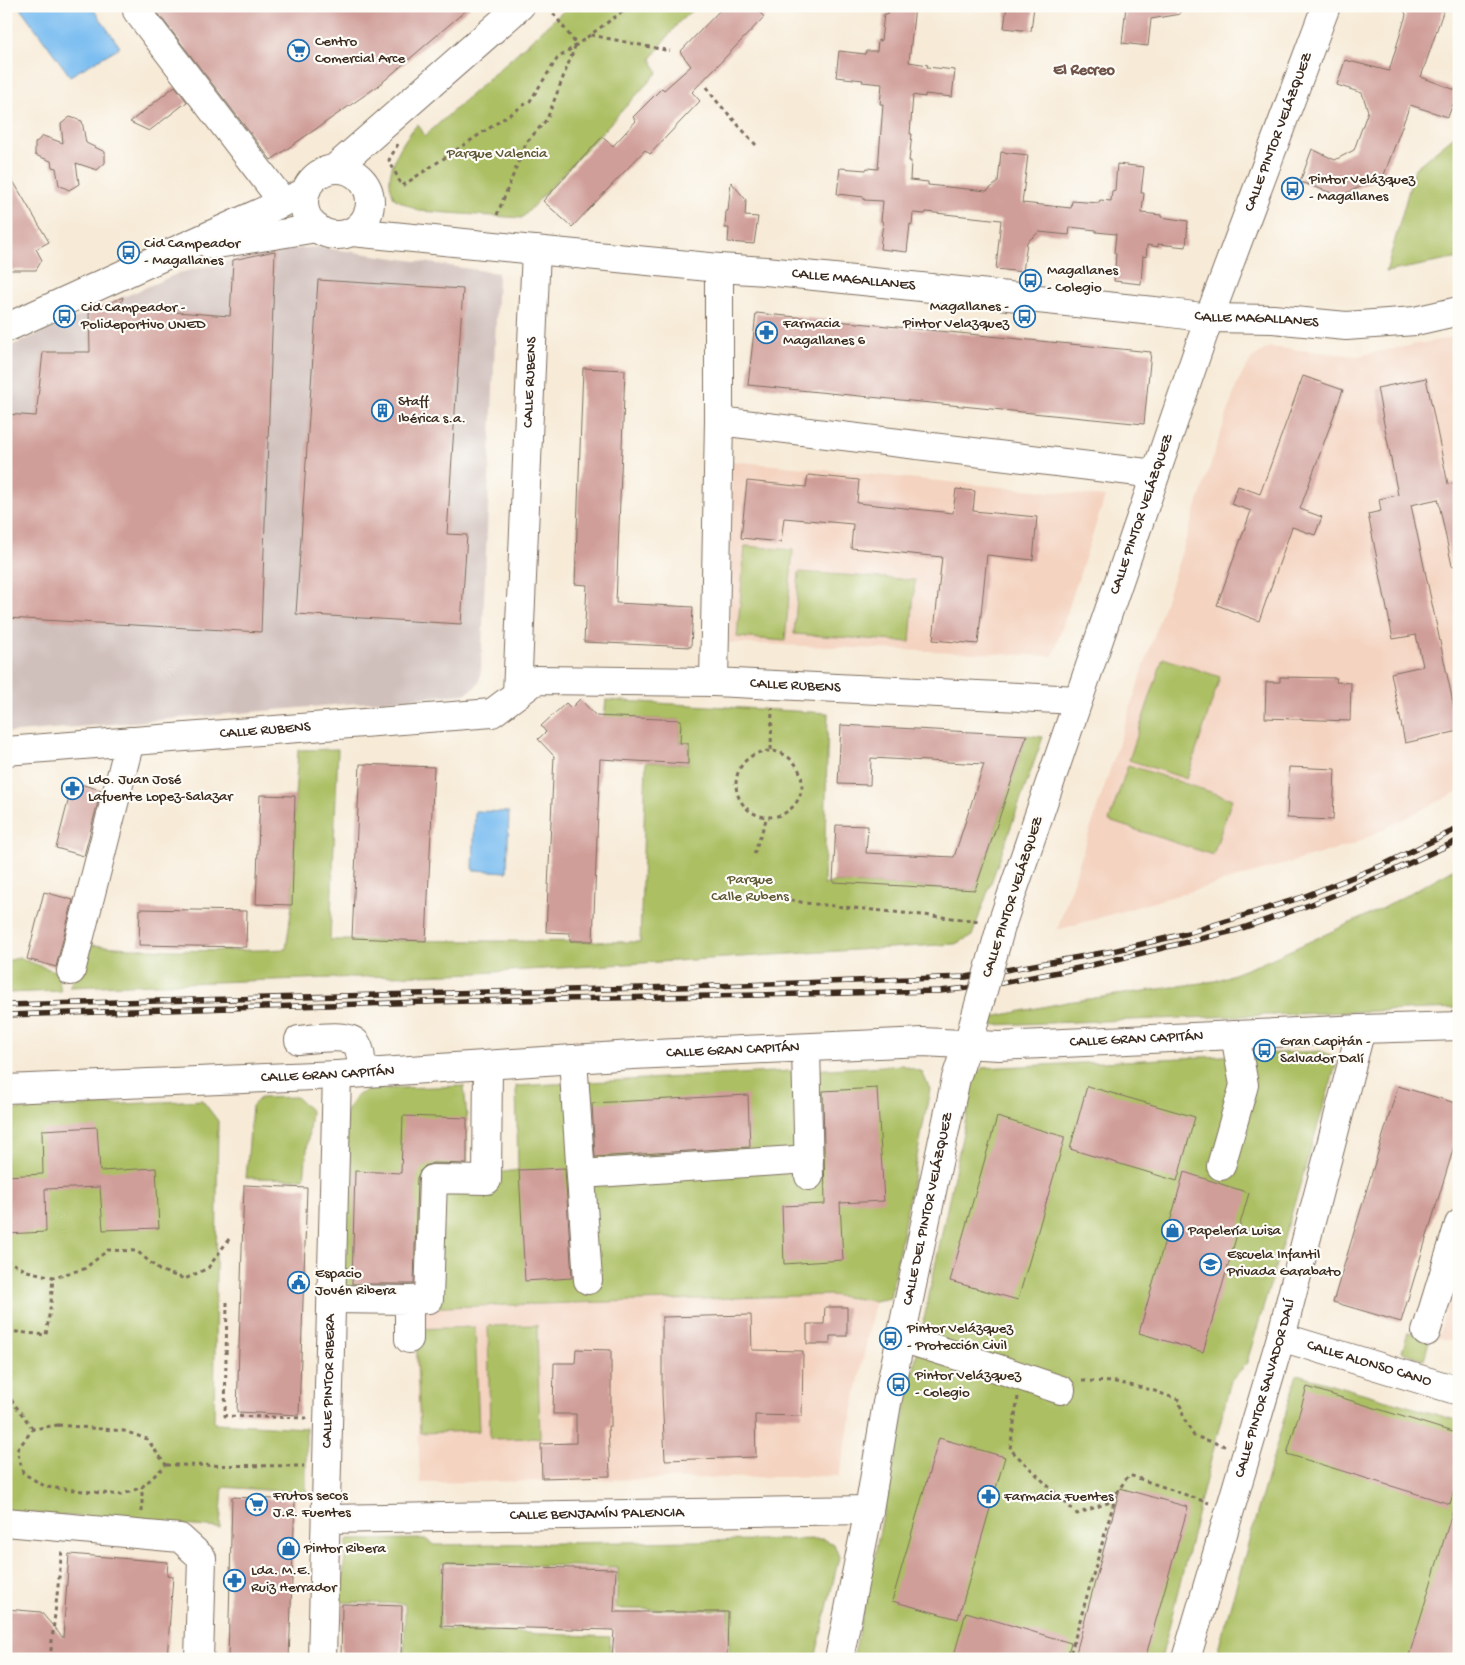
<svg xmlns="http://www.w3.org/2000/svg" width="1465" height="1665" font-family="'Gochi Hand',sans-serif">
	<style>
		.built { fill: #f4d3c0 }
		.industrial { fill: #d0c0bc }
		.green { fill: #acbf63; stroke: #747440 }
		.water { fill: #7cbef1; stroke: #5c7488 }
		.building { fill: #d09e99 }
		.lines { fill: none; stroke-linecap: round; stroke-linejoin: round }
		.minor-casing { stroke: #7d6e5f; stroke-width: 30 }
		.path { stroke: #7d6e5f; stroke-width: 3; stroke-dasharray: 4 4; stroke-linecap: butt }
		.minor { stroke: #fff; stroke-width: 28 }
		.rail-casing { stroke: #3b2a1e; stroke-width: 5.5 }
		.rail { stroke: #fdfcf7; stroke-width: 4; stroke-dasharray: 11; stroke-linecap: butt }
		.minor-bridge-casing { stroke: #7d6e5f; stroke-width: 30; stroke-linecap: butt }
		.minor-bridge { stroke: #fff; stroke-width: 28 }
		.labels { text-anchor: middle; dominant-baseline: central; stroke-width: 4.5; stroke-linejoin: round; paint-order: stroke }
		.poi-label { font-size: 15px; fill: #3b2a1e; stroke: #fdfcf7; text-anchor: start }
		.street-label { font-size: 15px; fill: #3b2a1e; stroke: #fdfcf7 }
		.park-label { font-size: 15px; fill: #5d5733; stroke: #fdfcf7 }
		.neighbourhood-label { font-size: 16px; font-weight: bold; fill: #6f5349; stroke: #fdfcf7 }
	</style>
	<rect width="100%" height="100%" fill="#fdfcf7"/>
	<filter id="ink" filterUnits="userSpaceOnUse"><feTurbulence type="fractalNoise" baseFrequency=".02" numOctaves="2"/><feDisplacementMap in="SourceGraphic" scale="10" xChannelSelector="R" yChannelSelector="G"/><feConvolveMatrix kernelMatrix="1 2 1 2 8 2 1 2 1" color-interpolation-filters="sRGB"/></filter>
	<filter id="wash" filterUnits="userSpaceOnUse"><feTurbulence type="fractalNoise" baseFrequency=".0096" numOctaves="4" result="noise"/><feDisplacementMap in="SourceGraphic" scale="20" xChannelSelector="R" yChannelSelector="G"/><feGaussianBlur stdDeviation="1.12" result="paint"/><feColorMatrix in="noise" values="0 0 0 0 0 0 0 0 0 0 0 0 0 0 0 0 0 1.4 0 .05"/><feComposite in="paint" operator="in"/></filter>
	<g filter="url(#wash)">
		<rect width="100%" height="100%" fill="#f7ebd8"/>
		<!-- built -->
		<path class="built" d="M1459 336V791L1354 844 1057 930 1238 381 1252 358 1269 347 1357 356Z
			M732 461 1105 497 1053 656 729 643Z
			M1459 1268V1343L1438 1337Z
			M830 1295 875 1301 839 1476 420 1483 414 1308Z"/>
		<!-- industrial -->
		<path class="industrial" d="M319 247 498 273 481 669 479 683 473 689 464 694 6 733V348L179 273 275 250Z"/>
		<!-- green -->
		<path class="green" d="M569 6H697L678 23 651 59 658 72 522 218 419 211 394 198C392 192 389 184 390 178 391 161 405 137 418 124L425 136Z
			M1459 132V258L1386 272 1415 168Z
			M745 546 793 550 785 641 737 637Z
			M799 572 915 580 910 642 794 634Z
			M1163 658 1220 677 1187 779 1129 760Z
			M606 700 828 713 824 885 833 882 975 890 1027 735 1043 737 972 936 955 944 477 973 69 987 92 945C156 951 221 952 286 949L292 905 295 796 298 750 338 749 330 940 640 942 646 762 688 764V743H680V720L604 717Z
			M1128 765 1232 799 1213 855 1109 821Z
			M1459 866V1008L992 1025V1017L1067 1002 1215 981 1260 964 1379 910Z
			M19 958 57 972 61 991 6 993V961Z
			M1321 1051 1334 1058 1336 1065 1246 1365 1231 1380 1161 1659H853L975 1075 983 1068Z
			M902 1065 922 1072 930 1089 890 1298 875 1301 830 1295 414 1308H341L346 1111 357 1095 369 1089 464 1086 467 1118V1177L518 1170 516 1086Z
			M296 1097 311 1111 304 1179 246 1178 252 1106 260 1098Z
			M202 1100 218 1121 214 1423 306 1428V1493L223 1487 220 1528 6 1511V1110Z
			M537 1325 540 1438 490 1439 488 1326Z
			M475 1327 479 1431 420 1433 416 1329Z
			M1408 1332 1430 1338 1424 1359 1402 1352Z
			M1297 1374 1459 1421V1659H1215Z
			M425 1539 434 1545 823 1539 834 1544 839 1557 815 1659H729V1610L616 1609 618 1567 442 1563 439 1629 610 1637V1659H404L405 1604 340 1602 347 1540Z"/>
		<!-- water -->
		<path class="water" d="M19 6H91L120 47 70 76Z
			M475 811 509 812 507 872 473 870Z"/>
		<g id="blocks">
			<!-- building -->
			<path class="building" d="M163 6H471L378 86 271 160 157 12Z
				M724 6H754L764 17 692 92 700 101 650 154 645 150 572 227 543 201 602 137 613 146 636 121 633 117 662 88 664 90 691 66 680 52Z
				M889 6H915L909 62 928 65 927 67 955 70 952 97 925 94V97L913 95 910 134H912L909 161H911L910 180 928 182V185L987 191 998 182 1001 152 1028 155 1022 203 1071 208 1072 201 1099 203 1100 200 1111 201 1112 191 1115 190 1117 164 1144 167 1141 193H1144L1142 213 1161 215V217L1188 221 1186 247 1158 244V247L1147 245 1146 257 1143 256 1141 284 1114 281 1116 254 1114 253 1116 234 1096 232V230L1070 227 1069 235 1039 232 1027 242 1023 272 996 269 1001 220 926 212 925 214 913 213 912 225 910 224 907 252 880 249 883 222 881 221 883 201 864 200V197L837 194 840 168 866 170 867 168 878 169 883 104H880L882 84 862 82 863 80 836 77 839 51 865 54 866 51H877L878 40 881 41 884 14H888Z
				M1007 6H1034L1031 31 1004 28Z
				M1126 6H1179L1180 14 1151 19 1148 46 1122 43Z
				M1403 6H1445L1421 77 1458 91 1448 117 1410 105 1384 175 1341 196 1300 182 1312 149 1335 160 1354 150 1368 111 1362 93 1337 85 1345 60 1389 71 1406 15Z
				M175 86 187 102 149 131 130 122Z
				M70 117 82 121 86 143 105 152V163L97 170 76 163 79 184 69 190 59 185 56 168 52 167 51 161 35 155V143L43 136 63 143 61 124Z
				M6 169 49 242 36 249 42 260 36 270H6Z
				M731 182 746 200 745 216 758 217 754 244 728 242 729 228H725L726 211H728Z
				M275 251 261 632 6 618V414L36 416 43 352H90L89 312 123 297 120 308 230 316 233 260Z
				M318 280 463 289 447 534 467 535 461 624 296 614Z
				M756 313 1151 352 1144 424 748 385Z
				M583 368 625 370 616 603 693 607 691 647 584 642 587 585 575 584Z
				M1303 376 1343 390 1300 509 1322 517 1315 535 1292 527 1259 621 1217 605 1251 511 1231 504 1238 486 1260 494Z
				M1426 378 1448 484 1459 482V565L1452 566 1438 499 1411 505 1459 731 1405 743 1391 673 1423 666 1416 635 1393 639 1368 514 1381 511 1379 499 1398 495 1377 388Z
				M808 475 859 480 857 503 953 513 956 489 975 491 973 511 1037 517 1033 560 987 555 978 644 933 640 942 557 851 548 853 524 784 518 781 542 741 538 747 481 806 487Z
				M1280 677 1337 678 1336 682 1351 683 1350 721 1265 718 1266 682H1280Z
				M580 699 596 716 681 720 680 743H688V764L600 759 593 941H570V933L546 932 554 756 538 739 546 732 541 726 566 703 571 708Z
				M841 725 1027 735 975 890 833 882 836 825 868 826 866 853 954 857 984 764 871 758 870 785 838 784Z
				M360 764 434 767 426 941 352 938Z
				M1289 767 1335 769 1333 820 1287 818Z
				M73 782 101 790 84 856 56 848Z
				M260 795 295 796 292 905 256 904Z
				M44 892 73 900 56 967 27 959Z
				M140 909 247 911 246 947 139 945Z
				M1087 1086 1195 1117 1177 1181 1070 1149Z
				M1398 1086 1459 1104V1130L1401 1322 1333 1302Z
				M877 1088 884 1201 840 1203 843 1260 784 1264 782 1206 825 1204 823 1091Z
				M748 1095 750 1147 595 1157 592 1103Z
				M403 1116 467 1118V1164L433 1163 425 1166 420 1171 417 1178 414 1284H352L355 1171 401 1173Z
				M997 1117 1065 1137 1018 1300 950 1281Z
				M97 1127 100 1171 156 1168 159 1228 103 1230 100 1187 45 1189 46 1232 6 1234V1176L43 1174 42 1130Z
				M565 1168 572 1278 525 1281 519 1170Z
				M1184 1172 1249 1193 1203 1352 1139 1333Z
				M244 1185 307 1188 299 1415 237 1412Z
				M825 1307H847V1336H830V1344H807V1324H824Z
				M751 1315 752 1350 803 1351 802 1416 755 1415 756 1457 665 1460 662 1393V1317Z
				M576 1349 611 1350V1426H608L610 1476 542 1478 541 1444 576 1443V1414H553L554 1363H575Z
				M1307 1387 1459 1434V1474L1450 1504 1287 1454Z
				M939 1438 1005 1457 958 1619 892 1601Z
				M1120 1488 1188 1507 1145 1659H1097L1076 1653Z
				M232 1497 295 1500 289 1659H228Z
				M1455 1503 1459 1504V1659H1408Z
				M69 1554 168 1562 167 1575 173 1576 167 1659H6V1609L41 1612 63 1638Z
				M443 1565 616 1569 614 1612H728L727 1659H612L614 1630 441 1626Z
				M342 1604 402 1606 401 1659H341Z
				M966 1612 1071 1643 1066 1659H953Z"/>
		</g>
	</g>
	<g filter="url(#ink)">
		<use href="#blocks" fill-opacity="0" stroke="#7d6e5f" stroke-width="1"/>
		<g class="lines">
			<defs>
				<g id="minor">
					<path d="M143 6 137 11 283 202"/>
					<path d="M334 169 520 6"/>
					<circle cx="337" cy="202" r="33"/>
					<path id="s1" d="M352 232 719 268 766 271 1163 312 1209 318 1273 319 1346 326 1415 321 1459 311"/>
					<path d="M211 245 317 228"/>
					<path d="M719 268V421"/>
					<path d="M6 328 135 269 306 192"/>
					<path d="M714 682 719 421 1155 474"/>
					<path id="s2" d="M517 694 536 250"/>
					<path id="s3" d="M6 751 492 713 536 680 714 682 1078 700"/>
					<path id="s4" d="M1002 923 1209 318 1326 6"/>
					<path d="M71 971 130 741"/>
					<path d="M299 1040C312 1039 347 1033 356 1043 362 1051 361 1064 362 1073"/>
					<path d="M806 1048 809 1176"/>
					<path d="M573 1059 588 1280"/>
					<path id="s5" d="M6 1089 337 1075 633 1055 923 1042 999 1046 1361 1029 1459 1026"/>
					<path d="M1221 1166 1244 1085 1235 1035"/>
					<path d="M581 1174 809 1159"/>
					<path d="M332 1299 409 1300V1339"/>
					<path d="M409 1300 429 1299 433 1179 487 1180 488 1065"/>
					<path d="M1426 1332 1459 1224"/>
					<path id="s6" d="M1281 1337 1459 1391"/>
					<path d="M901 1338 996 1368 1061 1390"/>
					<path id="s7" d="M326 1519 869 1510"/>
					<path d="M6 1522 180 1538 202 1558 199 1659"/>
					<path id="s8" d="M322 1659 337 1075"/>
					<path id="s9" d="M839 1659 869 1510 887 1403 956 1078 973 1027"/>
					<path id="s10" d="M1186 1659 1281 1337 1361 1029"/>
				</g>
			</defs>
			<!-- minor casing -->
			<use href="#minor" class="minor-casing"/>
			<!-- path -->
			<path class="path" d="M591 35 670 51
				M707 87 714 98 756 145
				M398 144 389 160 402 186 530 101 557 59 630 6
				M497 215 526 143 547 119 576 44 548 6
				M771 750 772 708
				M736 784a33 33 0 1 1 66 0a33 33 0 1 1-66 0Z
				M754 854 767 817
				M783 898 805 903 981 921
				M6 1260 27 1271 53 1277 84 1269 108 1250 137 1251 159 1270 185 1279 208 1268 229 1239
				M227 1302 225 1416 307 1418
				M7 1331 46 1335 51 1303 53 1277
				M1082 1381 1116 1382 1152 1390 1179 1400 1184 1419 1194 1436 1225 1446
				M6 1393 33 1429
				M1018 1397 1010 1449 1077 1514 1110 1502 1129 1475 1209 1503
				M58 1425 124 1431 147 1439 166 1465 142 1487 121 1495 46 1487 23 1473 17 1450 33 1429Z
				M166 1465 304 1466
				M142 1512V1487
				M50 1659 62 1550
				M1083 1659 1070 1655 1116 1495"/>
			<!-- minor -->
			<use href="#minor" class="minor"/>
			<defs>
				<path id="rail" d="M6 1005 715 986 966 977 1113 951 1188 933 1303 897 1383 865 1459 828
					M6 1015 426 1002 940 991 986 986 1084 967 1237 930 1312 904 1386 874 1459 840"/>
			</defs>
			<!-- rail casing -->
			<use href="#rail" class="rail-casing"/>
			<!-- rail -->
			<use href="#rail" class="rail"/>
			<defs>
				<path id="minor-bridge" d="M973 1026 1002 923"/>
			</defs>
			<!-- minor-bridge casing -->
			<use href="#minor-bridge" class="minor-bridge-casing"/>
			<!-- minor-bridge -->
			<use href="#minor-bridge" class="minor-bridge"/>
		</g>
	</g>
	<!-- icons -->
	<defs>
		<symbol id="supermarket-ring" viewBox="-11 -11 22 22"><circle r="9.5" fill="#fdfcf7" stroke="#1f6fb2" stroke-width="1.5"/><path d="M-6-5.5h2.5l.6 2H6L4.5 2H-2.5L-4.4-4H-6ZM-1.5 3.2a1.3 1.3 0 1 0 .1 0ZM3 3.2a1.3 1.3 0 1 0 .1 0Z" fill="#1f6fb2"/></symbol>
		<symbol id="bus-ring" viewBox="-11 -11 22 22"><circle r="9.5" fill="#fdfcf7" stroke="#1f6fb2" stroke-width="1.5"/><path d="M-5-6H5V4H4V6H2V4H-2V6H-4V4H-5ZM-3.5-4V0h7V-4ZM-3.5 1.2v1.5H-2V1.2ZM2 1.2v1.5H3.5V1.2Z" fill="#1f6fb2"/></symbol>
		<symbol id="pharmacy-ring" viewBox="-11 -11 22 22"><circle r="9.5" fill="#fdfcf7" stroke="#1f6fb2" stroke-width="1.5"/><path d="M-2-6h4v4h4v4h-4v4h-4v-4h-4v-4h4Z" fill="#1f6fb2"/></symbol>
		<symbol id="building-ring" viewBox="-11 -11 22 22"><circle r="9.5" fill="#fdfcf7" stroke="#1f6fb2" stroke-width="1.5"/><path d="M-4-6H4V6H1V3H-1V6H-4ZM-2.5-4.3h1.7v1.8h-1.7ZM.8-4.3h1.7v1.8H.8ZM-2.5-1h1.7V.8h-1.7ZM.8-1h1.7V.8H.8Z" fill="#1f6fb2"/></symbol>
		<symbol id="shop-ring" viewBox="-11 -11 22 22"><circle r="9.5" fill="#fdfcf7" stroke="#1f6fb2" stroke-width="1.5"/><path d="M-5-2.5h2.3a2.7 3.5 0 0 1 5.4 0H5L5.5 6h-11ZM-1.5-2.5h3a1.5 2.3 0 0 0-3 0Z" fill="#1f6fb2"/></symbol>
		<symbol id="school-ring" viewBox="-11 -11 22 22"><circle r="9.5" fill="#fdfcf7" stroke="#1f6fb2" stroke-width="1.5"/><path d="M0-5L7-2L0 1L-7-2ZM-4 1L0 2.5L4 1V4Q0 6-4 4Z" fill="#1f6fb2"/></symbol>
		<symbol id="civic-ring" viewBox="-11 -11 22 22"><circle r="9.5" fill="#fdfcf7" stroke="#1f6fb2" stroke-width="1.5"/><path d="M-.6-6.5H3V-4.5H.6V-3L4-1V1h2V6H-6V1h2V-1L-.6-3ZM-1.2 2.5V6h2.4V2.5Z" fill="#1f6fb2"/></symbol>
	</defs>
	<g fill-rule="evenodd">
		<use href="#supermarket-ring" x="286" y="38" width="25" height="25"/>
		<use href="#bus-ring" x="1280" y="176" width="25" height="25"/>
		<use href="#bus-ring" x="116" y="240" width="25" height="25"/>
		<use href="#bus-ring" x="1018" y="268" width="25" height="25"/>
		<use href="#bus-ring" x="1012" y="304" width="25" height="25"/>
		<use href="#bus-ring" x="52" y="304" width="25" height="25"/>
		<use href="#pharmacy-ring" x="754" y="320" width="25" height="25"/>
		<use href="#building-ring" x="370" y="398" width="25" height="25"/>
		<use href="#pharmacy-ring" x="60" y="776" width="25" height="25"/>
		<use href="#bus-ring" x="1252" y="1038" width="25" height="25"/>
		<use href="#shop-ring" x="1160" y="1218" width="25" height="25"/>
		<use href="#school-ring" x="1198" y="1252" width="25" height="25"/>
		<use href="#civic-ring" x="286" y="1270" width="25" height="25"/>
		<use href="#bus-ring" x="878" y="1326" width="25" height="25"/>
		<use href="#bus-ring" x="886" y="1372" width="25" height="25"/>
		<use href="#pharmacy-ring" x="976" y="1484" width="25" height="25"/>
		<use href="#supermarket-ring" x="244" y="1492" width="25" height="25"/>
		<use href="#shop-ring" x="276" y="1536" width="25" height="25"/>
		<use href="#pharmacy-ring" x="222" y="1568" width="25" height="25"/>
	</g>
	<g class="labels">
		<!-- poi labels -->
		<g class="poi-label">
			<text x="315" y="42">Centro<tspan x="315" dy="17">Comercial Arce</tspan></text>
			<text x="1309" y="180">Pintor Velázquez<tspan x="1309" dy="17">- Magallanes</tspan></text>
			<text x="144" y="244">Cid Campeador<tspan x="144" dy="17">- Magallanes</tspan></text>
			<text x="1047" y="271">Magallanes<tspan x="1047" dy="17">- Colegio</tspan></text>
			<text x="1009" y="307" text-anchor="end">Magallanes -<tspan x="1009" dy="17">Pintor Velazquez</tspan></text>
			<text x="81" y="308">Cid Campeador -<tspan x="81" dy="17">Polideportivo UNED</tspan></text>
			<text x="783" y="324">Farmacia<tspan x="783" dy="17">Magallanes 6</tspan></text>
			<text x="398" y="402">Staff<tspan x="398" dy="17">Ibérica s.a.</tspan></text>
			<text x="88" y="780">Ldo. Juan José<tspan x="88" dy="17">Lafuente Lopez-Salazar</tspan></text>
			<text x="1280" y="1042">Gran Capitán -<tspan x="1280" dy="17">Salvador Dalí</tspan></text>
			<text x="1188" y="1231">Papelería Luisa</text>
			<text x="1227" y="1255">Escuela Infantil<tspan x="1227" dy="17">Privada Garabato</tspan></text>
			<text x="315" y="1274">Espacio<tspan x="315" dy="17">Jovén Ribera</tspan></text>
			<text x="907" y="1329">Pintor Velázquez<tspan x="907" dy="17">- Protección Civil</tspan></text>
			<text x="915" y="1376">Pintor Velázquez<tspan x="915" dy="17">- Colegio</tspan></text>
			<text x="273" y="1496">Frutos secos<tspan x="273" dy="17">J.R. Fuentes</tspan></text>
			<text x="1004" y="1497">Farmacia Fuentes</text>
			<text x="304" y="1549">Pintor Ribera</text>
			<text x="251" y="1571">Lda. M.E.<tspan x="251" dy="17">Ruiz Herrador</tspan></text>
		</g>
		<!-- street labels -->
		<g class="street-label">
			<text stroke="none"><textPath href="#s4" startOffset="838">CALLE PINTOR VELÁZQUEZ</textPath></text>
			<text stroke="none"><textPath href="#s1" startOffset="504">CALLE MAGALLANES</textPath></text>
			<text stroke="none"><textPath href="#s1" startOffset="909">CALLE MAGALLANES</textPath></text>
			<text stroke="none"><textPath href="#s2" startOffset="312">CALLE RUBENS</textPath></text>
			<text stroke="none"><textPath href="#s4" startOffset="432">CALLE PINTOR VELÁZQUEZ</textPath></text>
			<text stroke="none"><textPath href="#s3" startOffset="802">CALLE RUBENS</textPath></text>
			<text stroke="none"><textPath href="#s3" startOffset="260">CALLE RUBENS</textPath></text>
			<text transform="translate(1013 897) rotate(-72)">CALLE PINTOR VELÁZQUEZ</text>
			<text stroke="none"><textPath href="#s5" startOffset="1132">CALLE GRAN CAPITÁN</textPath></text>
			<text stroke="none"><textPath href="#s5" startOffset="728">CALLE GRAN CAPITÁN</textPath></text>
			<text stroke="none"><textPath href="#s5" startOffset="322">CALLE GRAN CAPITÁN</textPath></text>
			<text stroke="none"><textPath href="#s9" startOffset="459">CALLE DEL PINTOR VELÁZQUEZ</textPath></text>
			<text stroke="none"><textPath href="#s6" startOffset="92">CALLE ALONSO CANO</textPath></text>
			<text stroke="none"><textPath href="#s8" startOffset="278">CALLE PINTOR RIBERA</textPath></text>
			<text stroke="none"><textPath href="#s10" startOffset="282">CALLE PINTOR SALVADOR DALÍ</textPath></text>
			<text stroke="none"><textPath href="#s7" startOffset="271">CALLE BENJAMÍN PALENCIA</textPath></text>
		</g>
		<!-- park labels -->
		<g class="park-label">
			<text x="497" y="154">Parque Valencia</text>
			<text x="750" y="880">Parque<tspan x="750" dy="17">Calle Rubens</tspan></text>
		</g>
		<!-- neighbourhood labels -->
		<g class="neighbourhood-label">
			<text x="1084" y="71">El Recreo</text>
		</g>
	</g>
	<!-- margin -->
	<rect width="1465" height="1665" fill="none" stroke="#fdfcf7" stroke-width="25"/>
</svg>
